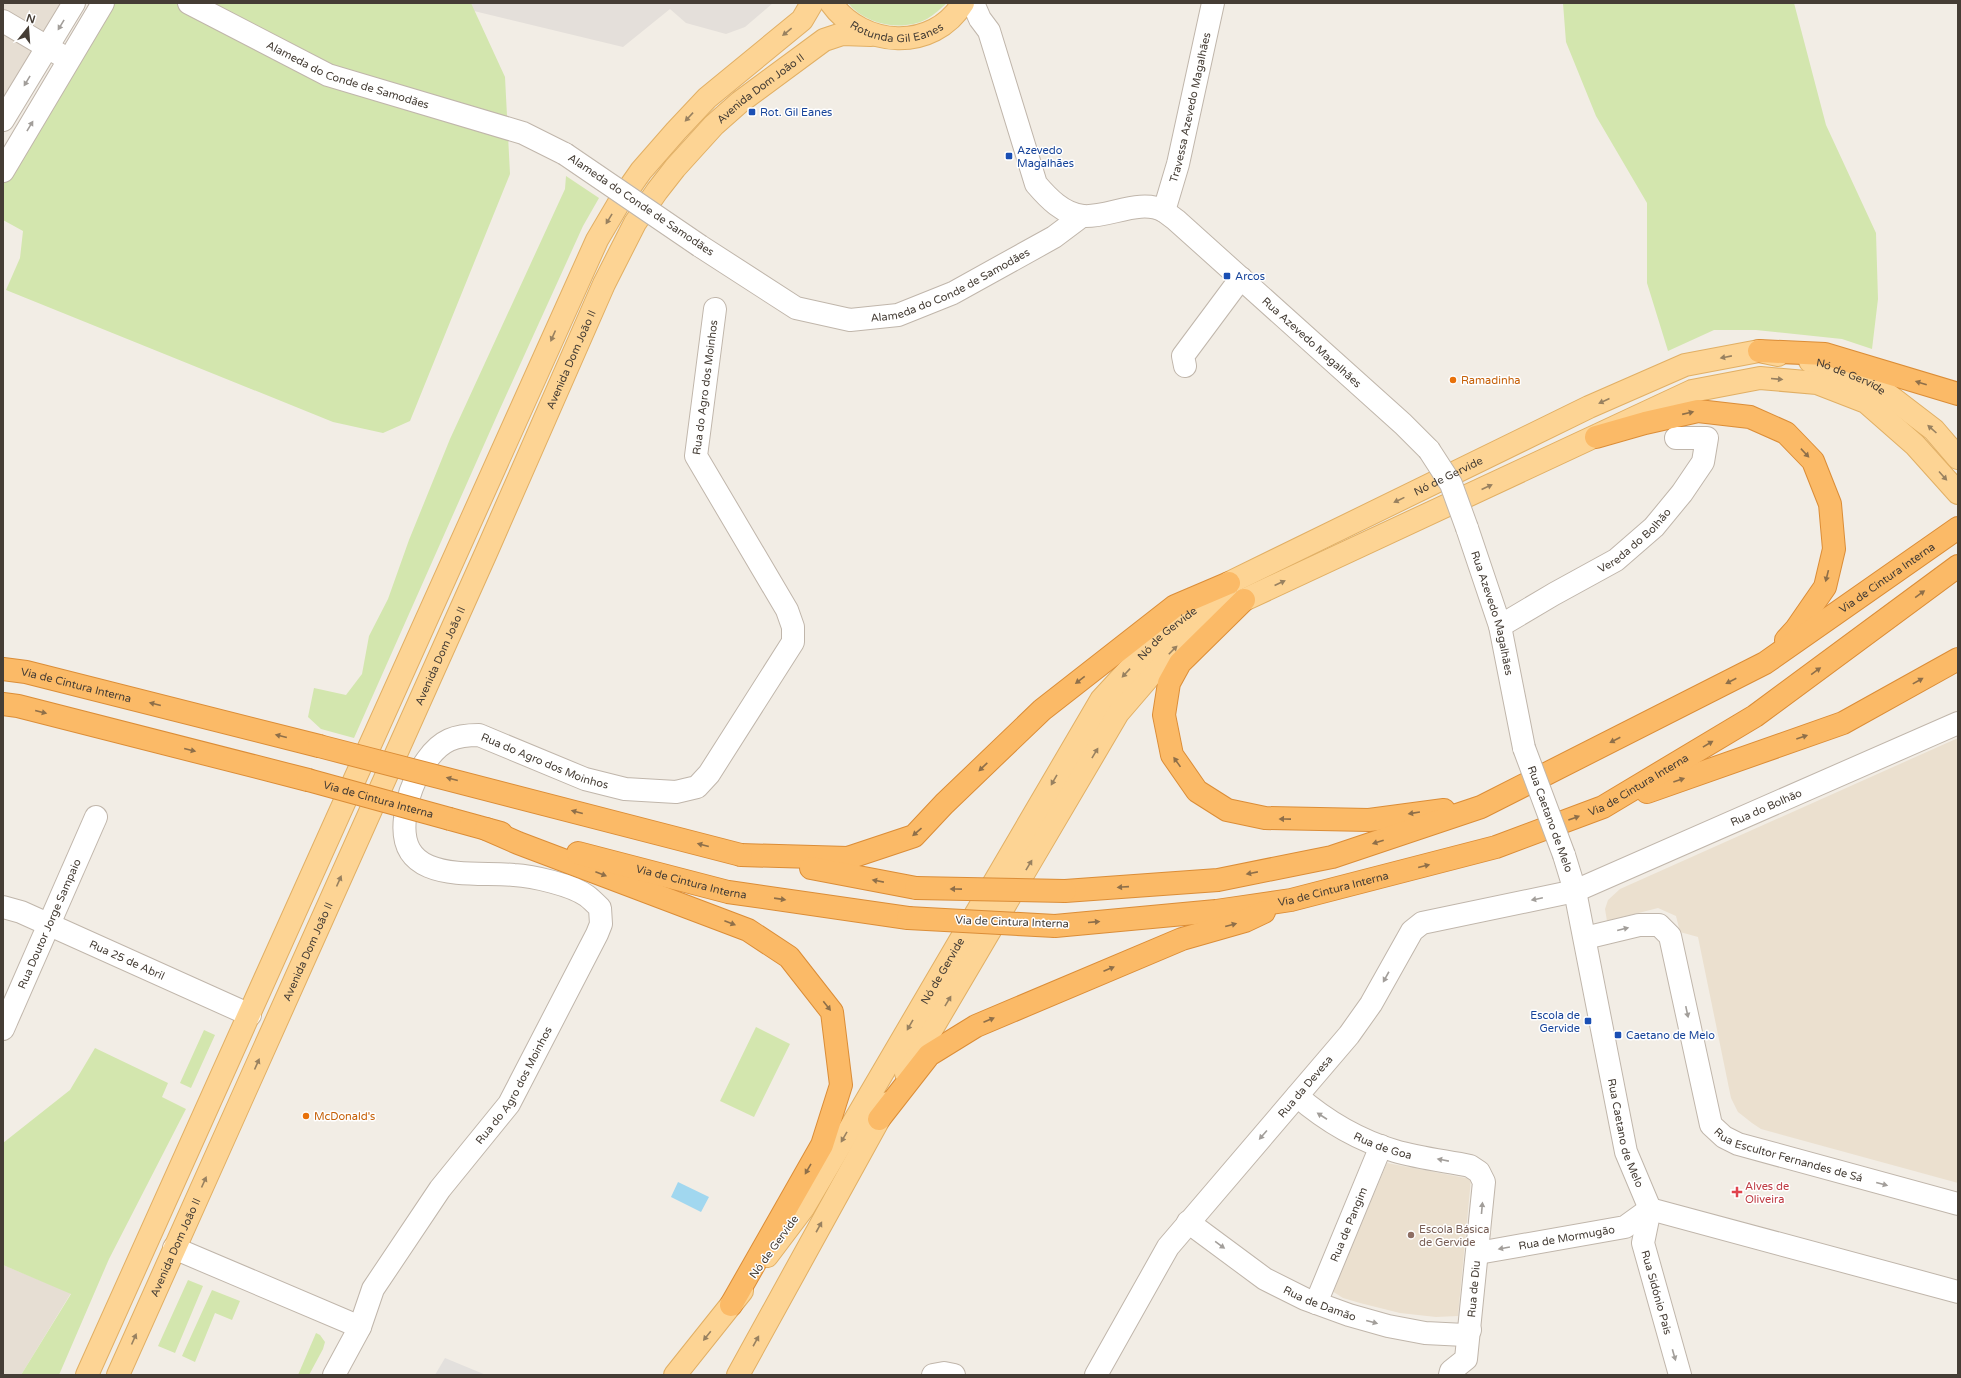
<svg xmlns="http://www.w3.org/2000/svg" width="1961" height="1378" font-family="'Varela Round',sans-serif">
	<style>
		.residential { fill: #e6ded3 }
		.industrial { fill: #e4dfda }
		.education { fill: #ebe0cf }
		.green { fill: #d3e6ae }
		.parking { fill: #e3e0dd }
		.water { fill: #a1d7ef }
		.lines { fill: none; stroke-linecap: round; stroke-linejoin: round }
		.minor-casing { stroke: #c0b6ab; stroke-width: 24 }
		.major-casing { stroke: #e1af64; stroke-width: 24 }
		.highway-casing { stroke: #db8d37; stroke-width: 24 }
		.minor { stroke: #fff; stroke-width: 22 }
		.major { stroke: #fdd494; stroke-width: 22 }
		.highway { stroke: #fbba67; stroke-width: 22 }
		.minor-bridge-casing { stroke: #c0b6ab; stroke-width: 24; stroke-linecap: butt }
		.highway-bridge-casing { stroke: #db8d37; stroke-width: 24; stroke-linecap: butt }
		.minor-bridge { stroke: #fff; stroke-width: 22 }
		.highway-bridge { stroke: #fbba67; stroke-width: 22 }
		.oneway { fill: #a29e9a }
		.oneway2 { fill: #988160 }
		.oneway3 { fill: #8e6f49 }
		.transit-dot { fill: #1a4fb4; stroke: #fff; stroke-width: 1.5 }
		.food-dot { fill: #e8710a; stroke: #fff; stroke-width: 1.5 }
		.health-dot { fill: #e0444e; stroke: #fff; stroke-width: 1.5 }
		.education-dot { fill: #8d6e63; stroke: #fff; stroke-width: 1.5 }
		.labels { text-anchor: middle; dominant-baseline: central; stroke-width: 3; stroke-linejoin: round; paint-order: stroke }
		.street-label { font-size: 11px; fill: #453d35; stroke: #fff }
		.transit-label { font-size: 11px; fill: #164399; stroke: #fff; text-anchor: start }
		.food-label { font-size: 11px; fill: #c56008; stroke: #fff; text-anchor: start }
		.health-label { font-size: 11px; fill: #be3a42; stroke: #fff; text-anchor: start }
		.education-label { font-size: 11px; fill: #785e54; stroke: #fff; text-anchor: start }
	</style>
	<rect width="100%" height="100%" fill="#f2ede5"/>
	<!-- residential -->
	<path class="residential" d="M3 3H64L45 33 3 12Z
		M3 31 33 50V55L3 103Z
		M3 1265 71 1293 21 1375H3Z"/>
	<!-- industrial -->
	<path class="industrial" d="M459 3H773L745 27 726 34 686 23 670 9 623 47 474 11Z"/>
	<!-- education -->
	<path class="education" d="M1958 738V1183L1761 1129 1752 1123 1738 1112 1731 1098 1698 937 1680 932 1676 916 1658 908 1607 921 1605 909 1608 900 1620 889Z
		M1387 1163 1471 1179 1458 1316 1436 1317 1400 1313 1360 1303 1343 1298 1332 1291Z"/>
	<!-- green -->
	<path class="green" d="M97 3H471L505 77 510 174 410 421 383 433 333 422 6 290 20 258 23 231 3 220V181Z
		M848 3H947C941 8 934 15 927 19 902 32 866 25 848 3Z
		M1563 3H1794L1826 125 1876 233 1878 299 1872 349 1842 339 1756 330H1714L1668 351 1647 283V203L1596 116 1566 42Z
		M566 176 599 198 583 226 499 411 354 738 321 729 308 717 314 688 346 695 362 674 369 636 388 599 409 540 450 439 565 189Z
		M756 1027 790 1044 754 1117 720 1101Z
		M204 1030 215 1035 191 1088 180 1083Z
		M95 1048 168 1083 162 1097 186 1109 109 1259 59 1375H21L71 1294 3 1265V1143L70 1090Z
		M188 1280 203 1286 175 1353 158 1346Z
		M212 1290 240 1301 232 1320 215 1313 195 1362 182 1356Z
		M316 1333 320 1335 325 1342 323 1349 309 1375H298Z"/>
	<!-- parking -->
	<path class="parking" d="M445 1358 486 1375H435Z"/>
	<!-- water -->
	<path class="water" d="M678 1182 709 1197 701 1212 671 1197Z"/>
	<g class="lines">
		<defs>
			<g id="minor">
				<path id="s1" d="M189 3 328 75 523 133 565 154"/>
				<path id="s2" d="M973 3 980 19 989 31 1036 184C1048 198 1063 214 1083 216 1108 218 1140 198 1164 211 1168 214 1172 217 1176 220L1403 424 1429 450"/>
				<path d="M3 21 59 54"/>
				<path d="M3 120 74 3"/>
				<path d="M3 171 103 3"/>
				<path id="s3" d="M1164 211 1178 164 1213 3"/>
				<path id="s4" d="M700 246 796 308 850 320 898 315 953 293 1054 237 1082 216"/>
				<path d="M1185 366 1183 356 1241 278"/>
				<path id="s5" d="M1467 528 1500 626 1524 748"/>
				<path id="s6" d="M1500 626 1554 594 1616 560 1654 527 1682 493 1703 462 1707 438H1676"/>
				<path id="s7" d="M1564 855 1575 891 1626 1152 1650 1209"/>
				<path id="s8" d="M3 907 21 912 250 1015"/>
				<path id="s9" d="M1585 938 1639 925H1659L1670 936 1711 1125 1724 1137 1738 1144 1958 1204"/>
				<path id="s10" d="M3 1029 96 817"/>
				<path id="s11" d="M1297 1096C1326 1121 1358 1140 1395 1151 1419 1158 1445 1161 1470 1166L1479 1172 1484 1182 1466 1359 1451 1371 1450 1375"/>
				<path d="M1650 1209 1958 1292"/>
				<path id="s12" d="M1650 1209 1643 1243 1680 1375"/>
				<path id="s13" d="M1188 1222 1265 1279 1305 1299 1349 1315 1388 1326 1425 1333 1465 1335 1470 1330"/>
				<path d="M174 1248 360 1327"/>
				<path id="s14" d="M1478 1253 1625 1227 1650 1209"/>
				<path id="s15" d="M1316 1303 1381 1146"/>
				<path id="s16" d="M334 1375 360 1327 373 1289 440 1189 509 1104 597 934 601 924 600 908C596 904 591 899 587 896 572 885 533 876 514 875 472 871 397 885 405 818 407 796 414 778 427 760 441 740 455 735 479 735L585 779 625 789 676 792 697 787 709 774 793 642V627L787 610 696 456 715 309"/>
				<path d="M933 1375 944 1373 954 1375"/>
				<path id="s17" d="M1096 1375 1168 1247 1349 1035 1371 1004 1412 931 1422 923 1575 891 1958 723"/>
			</g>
			<g id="major">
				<path id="s18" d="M831 3C863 48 933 52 963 3"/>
				<path id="s19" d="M1810 361 1822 363 1874 384 1934 430 1958 458"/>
				<path d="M906 1073 1118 713 1173 649 1209 619 1244 600 1692 391 1760 378 1817 383 1866 402 1915 445 1958 493"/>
				<path id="s20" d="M767 1256 804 1207 1101 700 1160 636 1229 583 1589 407 1685 365 1759 351 1778 355"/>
				<path d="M87 1375 597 240 620 201 641 171 676 131 707 98 802 20 812 3"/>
				<path id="s21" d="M118 1375 486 553 604 284 635 223 657 191 675 168 714 125 740 102 824 40 842 34 871 35"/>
				<path d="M675 1375 742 1291"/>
				<path d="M738 1375 888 1103"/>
			</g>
			<g id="highway">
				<path d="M1759 351 1825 354 1958 394"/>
				<path d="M1596 437 1645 423 1698 411 1750 417 1786 433 1813 461 1830 504 1834 549 1825 587 1796 629 1786 640"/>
				<path d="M1244 600 1180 663 1169 683 1164 715 1172 755 1197 791 1227 810 1265 818 1369 820 1444 810"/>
				<path id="s22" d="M3 669 26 672 319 746"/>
				<path d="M3 704 18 706 308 780"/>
				<path d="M1647 792 1843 723 1958 659"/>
				<path d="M450 819 501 833"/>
				<path d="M486 829 518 843 748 930 789 957 832 1012 841 1085 822 1145 731 1305"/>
				<path id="s23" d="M578 853 728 892 908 918"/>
				<path d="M741 855 848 858 914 836 944 804 1042 710 1175 606 1229 583"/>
				<path d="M811 868 916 888"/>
				<path id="s24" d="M1065 891 1218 880 1332 857 1481 807 1765 663 1958 528"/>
				<path id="s25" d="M1055 926 1216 911 1291 900 1496 847 1603 807 1755 716 1958 566"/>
				<path d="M879 1119 929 1055 976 1026 1182 939 1245 921 1264 912"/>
			</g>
		</defs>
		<!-- minor casing -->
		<use href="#minor" class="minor-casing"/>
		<!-- major casing -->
		<use href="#major" class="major-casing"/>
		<!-- highway casing -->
		<use href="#highway" class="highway-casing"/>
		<!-- minor -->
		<use href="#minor" class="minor"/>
		<!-- major -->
		<use href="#major" class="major"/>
		<!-- highway -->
		<use href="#highway" class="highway"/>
		<defs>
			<path id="minor-bridge" d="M565 154 700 246
				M1429 450 1451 484 1467 528
				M1524 748 1564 855"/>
			<g id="highway-bridge">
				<path d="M319 746 741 855"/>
				<path id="s26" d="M308 780 450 819"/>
				<path d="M916 888 1065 891"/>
				<path d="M908 918 1055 926"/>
			</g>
		</defs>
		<!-- minor-bridge casing -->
		<use href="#minor-bridge" class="minor-bridge-casing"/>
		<!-- highway-bridge casing -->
		<use href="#highway-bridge" class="highway-bridge-casing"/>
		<!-- minor-bridge -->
		<use href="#minor-bridge" class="minor-bridge"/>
		<!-- highway-bridge -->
		<use href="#highway-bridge" class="highway-bridge"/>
	</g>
	<!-- one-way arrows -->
	<defs><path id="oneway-solid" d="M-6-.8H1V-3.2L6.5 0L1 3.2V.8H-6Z"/></defs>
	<g class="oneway">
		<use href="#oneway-solid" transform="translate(61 25) rotate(121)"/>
		<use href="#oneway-solid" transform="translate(27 81) rotate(121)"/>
		<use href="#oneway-solid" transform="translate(30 126) rotate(-59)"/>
		<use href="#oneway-solid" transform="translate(1537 899) rotate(168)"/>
		<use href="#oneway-solid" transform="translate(1623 929) rotate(-14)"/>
		<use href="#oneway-solid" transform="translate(1386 977) rotate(119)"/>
		<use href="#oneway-solid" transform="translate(1687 1012) rotate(78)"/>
		<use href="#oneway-solid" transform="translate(1322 1116) rotate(-147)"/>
		<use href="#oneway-solid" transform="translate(1263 1135) rotate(131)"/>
		<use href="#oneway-solid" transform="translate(1443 1160) rotate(-169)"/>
		<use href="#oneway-solid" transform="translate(1882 1184) rotate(15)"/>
		<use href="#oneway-solid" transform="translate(1482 1208) rotate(-85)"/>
		<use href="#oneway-solid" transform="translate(1220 1245) rotate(36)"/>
		<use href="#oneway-solid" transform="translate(1504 1248) rotate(170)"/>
		<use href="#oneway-solid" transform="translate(1372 1322) rotate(15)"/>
		<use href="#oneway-solid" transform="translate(1674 1355) rotate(74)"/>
	</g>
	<g class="oneway2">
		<use href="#oneway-solid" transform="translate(787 32) rotate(141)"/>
		<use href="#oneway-solid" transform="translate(689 117) rotate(133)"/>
		<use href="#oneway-solid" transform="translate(609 219) rotate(121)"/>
		<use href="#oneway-solid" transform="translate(553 336) rotate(114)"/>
		<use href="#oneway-solid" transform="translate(1726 357) rotate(169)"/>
		<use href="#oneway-solid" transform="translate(1777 379) rotate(5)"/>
		<use href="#oneway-solid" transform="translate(1604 401) rotate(156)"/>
		<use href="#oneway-solid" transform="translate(1932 429) rotate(-138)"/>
		<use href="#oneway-solid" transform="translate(1943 476) rotate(48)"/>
		<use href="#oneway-solid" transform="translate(1487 487) rotate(-25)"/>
		<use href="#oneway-solid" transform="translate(1399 500) rotate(154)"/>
		<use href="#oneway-solid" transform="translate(1280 583) rotate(-25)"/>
		<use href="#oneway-solid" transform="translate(1173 650) rotate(-45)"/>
		<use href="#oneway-solid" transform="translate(1126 673) rotate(133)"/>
		<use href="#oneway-solid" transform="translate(1095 753) rotate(-59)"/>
		<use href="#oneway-solid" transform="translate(1054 780) rotate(120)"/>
		<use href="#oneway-solid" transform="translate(1029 865) rotate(-59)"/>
		<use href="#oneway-solid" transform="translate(339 881) rotate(-66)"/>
		<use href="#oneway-solid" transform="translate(948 1001) rotate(-59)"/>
		<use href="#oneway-solid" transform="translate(910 1025) rotate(120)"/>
		<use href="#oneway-solid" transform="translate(257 1064) rotate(-66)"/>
		<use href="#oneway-solid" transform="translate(844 1137) rotate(120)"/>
		<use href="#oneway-solid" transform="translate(204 1182) rotate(-66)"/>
		<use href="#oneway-solid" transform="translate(819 1227) rotate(-61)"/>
		<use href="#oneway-solid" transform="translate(707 1336) rotate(129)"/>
		<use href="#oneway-solid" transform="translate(134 1339) rotate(-66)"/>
		<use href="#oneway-solid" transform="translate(756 1341) rotate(-61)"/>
	</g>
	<g class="oneway3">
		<use href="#oneway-solid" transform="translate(1921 383) rotate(-163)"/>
		<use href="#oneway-solid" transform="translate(1688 413) rotate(-13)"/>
		<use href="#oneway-solid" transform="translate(1805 453) rotate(47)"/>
		<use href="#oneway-solid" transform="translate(1827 576) rotate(104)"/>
		<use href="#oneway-solid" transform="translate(1920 594) rotate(-36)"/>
		<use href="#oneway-solid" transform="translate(1816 671) rotate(-36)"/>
		<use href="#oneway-solid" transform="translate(1080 680) rotate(142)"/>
		<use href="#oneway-solid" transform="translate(1731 681) rotate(153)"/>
		<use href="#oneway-solid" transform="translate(1918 681) rotate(-29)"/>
		<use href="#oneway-solid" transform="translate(155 704) rotate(-166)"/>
		<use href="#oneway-solid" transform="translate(41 712) rotate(14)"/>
		<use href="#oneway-solid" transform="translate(281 736) rotate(-166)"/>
		<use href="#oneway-solid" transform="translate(1802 737) rotate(-19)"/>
		<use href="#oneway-solid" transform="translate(1615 740) rotate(153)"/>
		<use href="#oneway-solid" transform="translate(1708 744) rotate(-31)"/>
		<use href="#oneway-solid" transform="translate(190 750) rotate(14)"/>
		<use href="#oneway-solid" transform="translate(1177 762) rotate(-125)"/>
		<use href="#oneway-solid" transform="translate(983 767) rotate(136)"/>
		<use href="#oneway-solid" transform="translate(452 779) rotate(-165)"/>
		<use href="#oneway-solid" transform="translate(1679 780) rotate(-19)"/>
		<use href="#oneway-solid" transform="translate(577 812) rotate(-165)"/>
		<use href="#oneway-solid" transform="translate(1414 813) rotate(171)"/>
		<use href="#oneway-solid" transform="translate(1574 818) rotate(-20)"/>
		<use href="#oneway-solid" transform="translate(1285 819) rotate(-179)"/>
		<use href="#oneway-solid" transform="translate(917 832) rotate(139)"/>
		<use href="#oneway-solid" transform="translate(1378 842) rotate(162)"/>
		<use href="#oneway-solid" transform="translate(703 845) rotate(-165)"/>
		<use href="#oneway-solid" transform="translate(1424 866) rotate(-14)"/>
		<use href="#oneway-solid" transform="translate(1252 873) rotate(169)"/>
		<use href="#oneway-solid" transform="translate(601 874) rotate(21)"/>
		<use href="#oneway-solid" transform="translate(878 881) rotate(-169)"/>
		<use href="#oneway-solid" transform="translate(1123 887) rotate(176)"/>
		<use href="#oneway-solid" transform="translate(956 889) rotate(-179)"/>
		<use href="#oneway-solid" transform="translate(780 899) rotate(8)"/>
		<use href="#oneway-solid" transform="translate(1094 922) rotate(-5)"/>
		<use href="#oneway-solid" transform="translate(730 923) rotate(21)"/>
		<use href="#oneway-solid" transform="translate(1231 925) rotate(-15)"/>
		<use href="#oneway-solid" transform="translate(1109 969) rotate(-23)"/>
		<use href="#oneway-solid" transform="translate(827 1006) rotate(52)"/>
		<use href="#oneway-solid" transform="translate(989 1020) rotate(-23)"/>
		<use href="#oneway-solid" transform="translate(808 1169) rotate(120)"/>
	</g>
	<!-- markers -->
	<g class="transit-dot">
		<rect x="748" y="108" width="8" height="8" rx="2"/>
		<rect x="1005" y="152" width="8" height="8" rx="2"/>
		<rect x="1223" y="272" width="8" height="8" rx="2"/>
		<rect x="1584" y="1017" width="8" height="8" rx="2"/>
		<rect x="1614" y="1031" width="8" height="8" rx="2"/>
	</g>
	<g class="food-dot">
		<circle cx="1453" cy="380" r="4"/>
		<circle cx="306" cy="1116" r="4"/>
	</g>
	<path class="health-dot" d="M1735 1186h4v4h4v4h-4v4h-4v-4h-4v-4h4z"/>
	<circle class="education-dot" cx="1411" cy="1235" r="4"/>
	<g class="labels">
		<!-- street labels -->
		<g class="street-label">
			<text stroke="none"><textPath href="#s18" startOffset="77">Rotunda Gil Eanes</textPath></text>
			<text stroke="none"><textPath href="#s1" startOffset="175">Alameda do Conde de Samodães</textPath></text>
			<text stroke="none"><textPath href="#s21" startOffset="1448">Avenida Dom João II</textPath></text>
			<text stroke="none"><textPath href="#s3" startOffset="107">Travessa Azevedo Magalhães</textPath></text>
			<text transform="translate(641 205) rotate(34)">Alameda do Conde de Samodães</text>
			<text stroke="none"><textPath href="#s4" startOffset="277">Alameda do Conde de Samodães</textPath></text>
			<text stroke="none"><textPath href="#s2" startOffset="531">Rua Azevedo Magalhães</textPath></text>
			<text stroke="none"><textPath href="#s21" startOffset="1112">Avenida Dom João II</textPath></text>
			<text stroke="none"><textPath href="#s19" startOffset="44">Nó de Gervide</textPath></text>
			<text stroke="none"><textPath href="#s16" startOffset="1589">Rua do Agro dos Moinhos</textPath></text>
			<text stroke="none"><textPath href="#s20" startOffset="1067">Nó de Gervide</textPath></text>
			<text stroke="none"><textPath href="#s6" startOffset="160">Vereda do Bolhão</textPath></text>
			<text stroke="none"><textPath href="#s24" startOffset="894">Via de Cintura Interna</textPath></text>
			<text stroke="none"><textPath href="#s5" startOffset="89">Rua Azevedo Magalhães</textPath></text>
			<text stroke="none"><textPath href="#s20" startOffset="743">Nó de Gervide</textPath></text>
			<text stroke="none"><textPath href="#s21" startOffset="788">Avenida Dom João II</textPath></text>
			<text stroke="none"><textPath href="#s22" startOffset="75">Via de Cintura Interna</textPath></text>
			<text stroke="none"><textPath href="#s16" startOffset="976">Rua do Agro dos Moinhos</textPath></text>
			<text stroke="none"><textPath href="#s25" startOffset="605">Via de Cintura Interna</textPath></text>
			<text stroke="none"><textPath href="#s26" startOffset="73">Via de Cintura Interna</textPath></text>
			<text stroke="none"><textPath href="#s17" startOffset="925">Rua do Bolhão</textPath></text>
			<text transform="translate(1550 819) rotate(70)">Rua Caetano de Melo</text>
			<text stroke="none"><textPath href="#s23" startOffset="117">Via de Cintura Interna</textPath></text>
			<text stroke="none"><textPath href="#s25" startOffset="281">Via de Cintura Interna</textPath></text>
			<text transform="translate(1012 922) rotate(2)">Via de Cintura Interna</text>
			<text stroke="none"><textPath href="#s10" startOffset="115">Rua Doutor Jorge Sampaio</textPath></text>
			<text stroke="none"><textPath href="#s21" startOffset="464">Avenida Dom João II</textPath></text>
			<text stroke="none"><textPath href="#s8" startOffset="135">Rua 25 de Abril</textPath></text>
			<text stroke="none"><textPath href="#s20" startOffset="335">Nó de Gervide</textPath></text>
			<text stroke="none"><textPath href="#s16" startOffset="343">Rua do Agro dos Moinhos</textPath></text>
			<text stroke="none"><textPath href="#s17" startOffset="358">Rua da Devesa</textPath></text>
			<text stroke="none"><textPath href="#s7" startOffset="285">Rua Caetano de Melo</textPath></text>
			<text stroke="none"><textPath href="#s11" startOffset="100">Rua de Goa</textPath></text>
			<text stroke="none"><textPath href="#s9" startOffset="369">Rua Escultor Fernandes de Sá</textPath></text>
			<text stroke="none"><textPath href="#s15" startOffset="85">Rua de Pangim</textPath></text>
			<text stroke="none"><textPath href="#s14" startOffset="90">Rua de Mormugão</textPath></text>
			<text stroke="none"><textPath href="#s21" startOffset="140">Avenida Dom João II</textPath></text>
			<text transform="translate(774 1247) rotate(-54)">Nó de Gervide</text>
			<text transform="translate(1474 1289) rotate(-85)">Rua de Diu</text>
			<text stroke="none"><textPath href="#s12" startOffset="86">Rua Sidónio Pais</textPath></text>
			<text stroke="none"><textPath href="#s13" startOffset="156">Rua de Damão</textPath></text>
		</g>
		<!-- transit labels -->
		<g class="transit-label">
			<text x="760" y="112">Rot. Gil Eanes</text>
			<text x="1017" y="150">Azevedo<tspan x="1017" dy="13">Magalhães</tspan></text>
			<text x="1235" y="276">Arcos</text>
			<text x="1580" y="1015" text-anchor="end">Escola de<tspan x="1580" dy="13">Gervide</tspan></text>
			<text x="1626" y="1035">Caetano de Melo</text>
		</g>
		<!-- food labels -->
		<g class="food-label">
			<text x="1461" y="380">Ramadinha</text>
			<text x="314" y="1116">McDonald's</text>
		</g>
		<!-- health labels -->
		<g class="health-label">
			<text x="1745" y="1186">Alves de<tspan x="1745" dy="13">Oliveira</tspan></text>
		</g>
		<!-- education labels -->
		<g class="education-label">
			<text x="1419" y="1229">Escola Básica<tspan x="1419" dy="13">de Gervide</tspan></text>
		</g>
	</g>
	<!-- border -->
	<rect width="1961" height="1378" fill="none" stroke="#453d35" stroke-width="8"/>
	<!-- north arrow -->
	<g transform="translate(28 28) rotate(17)" stroke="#ffffff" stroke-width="3" paint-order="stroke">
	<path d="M0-3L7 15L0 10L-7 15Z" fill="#453d35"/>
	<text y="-6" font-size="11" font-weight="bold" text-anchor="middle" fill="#453d35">N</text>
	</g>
</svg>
